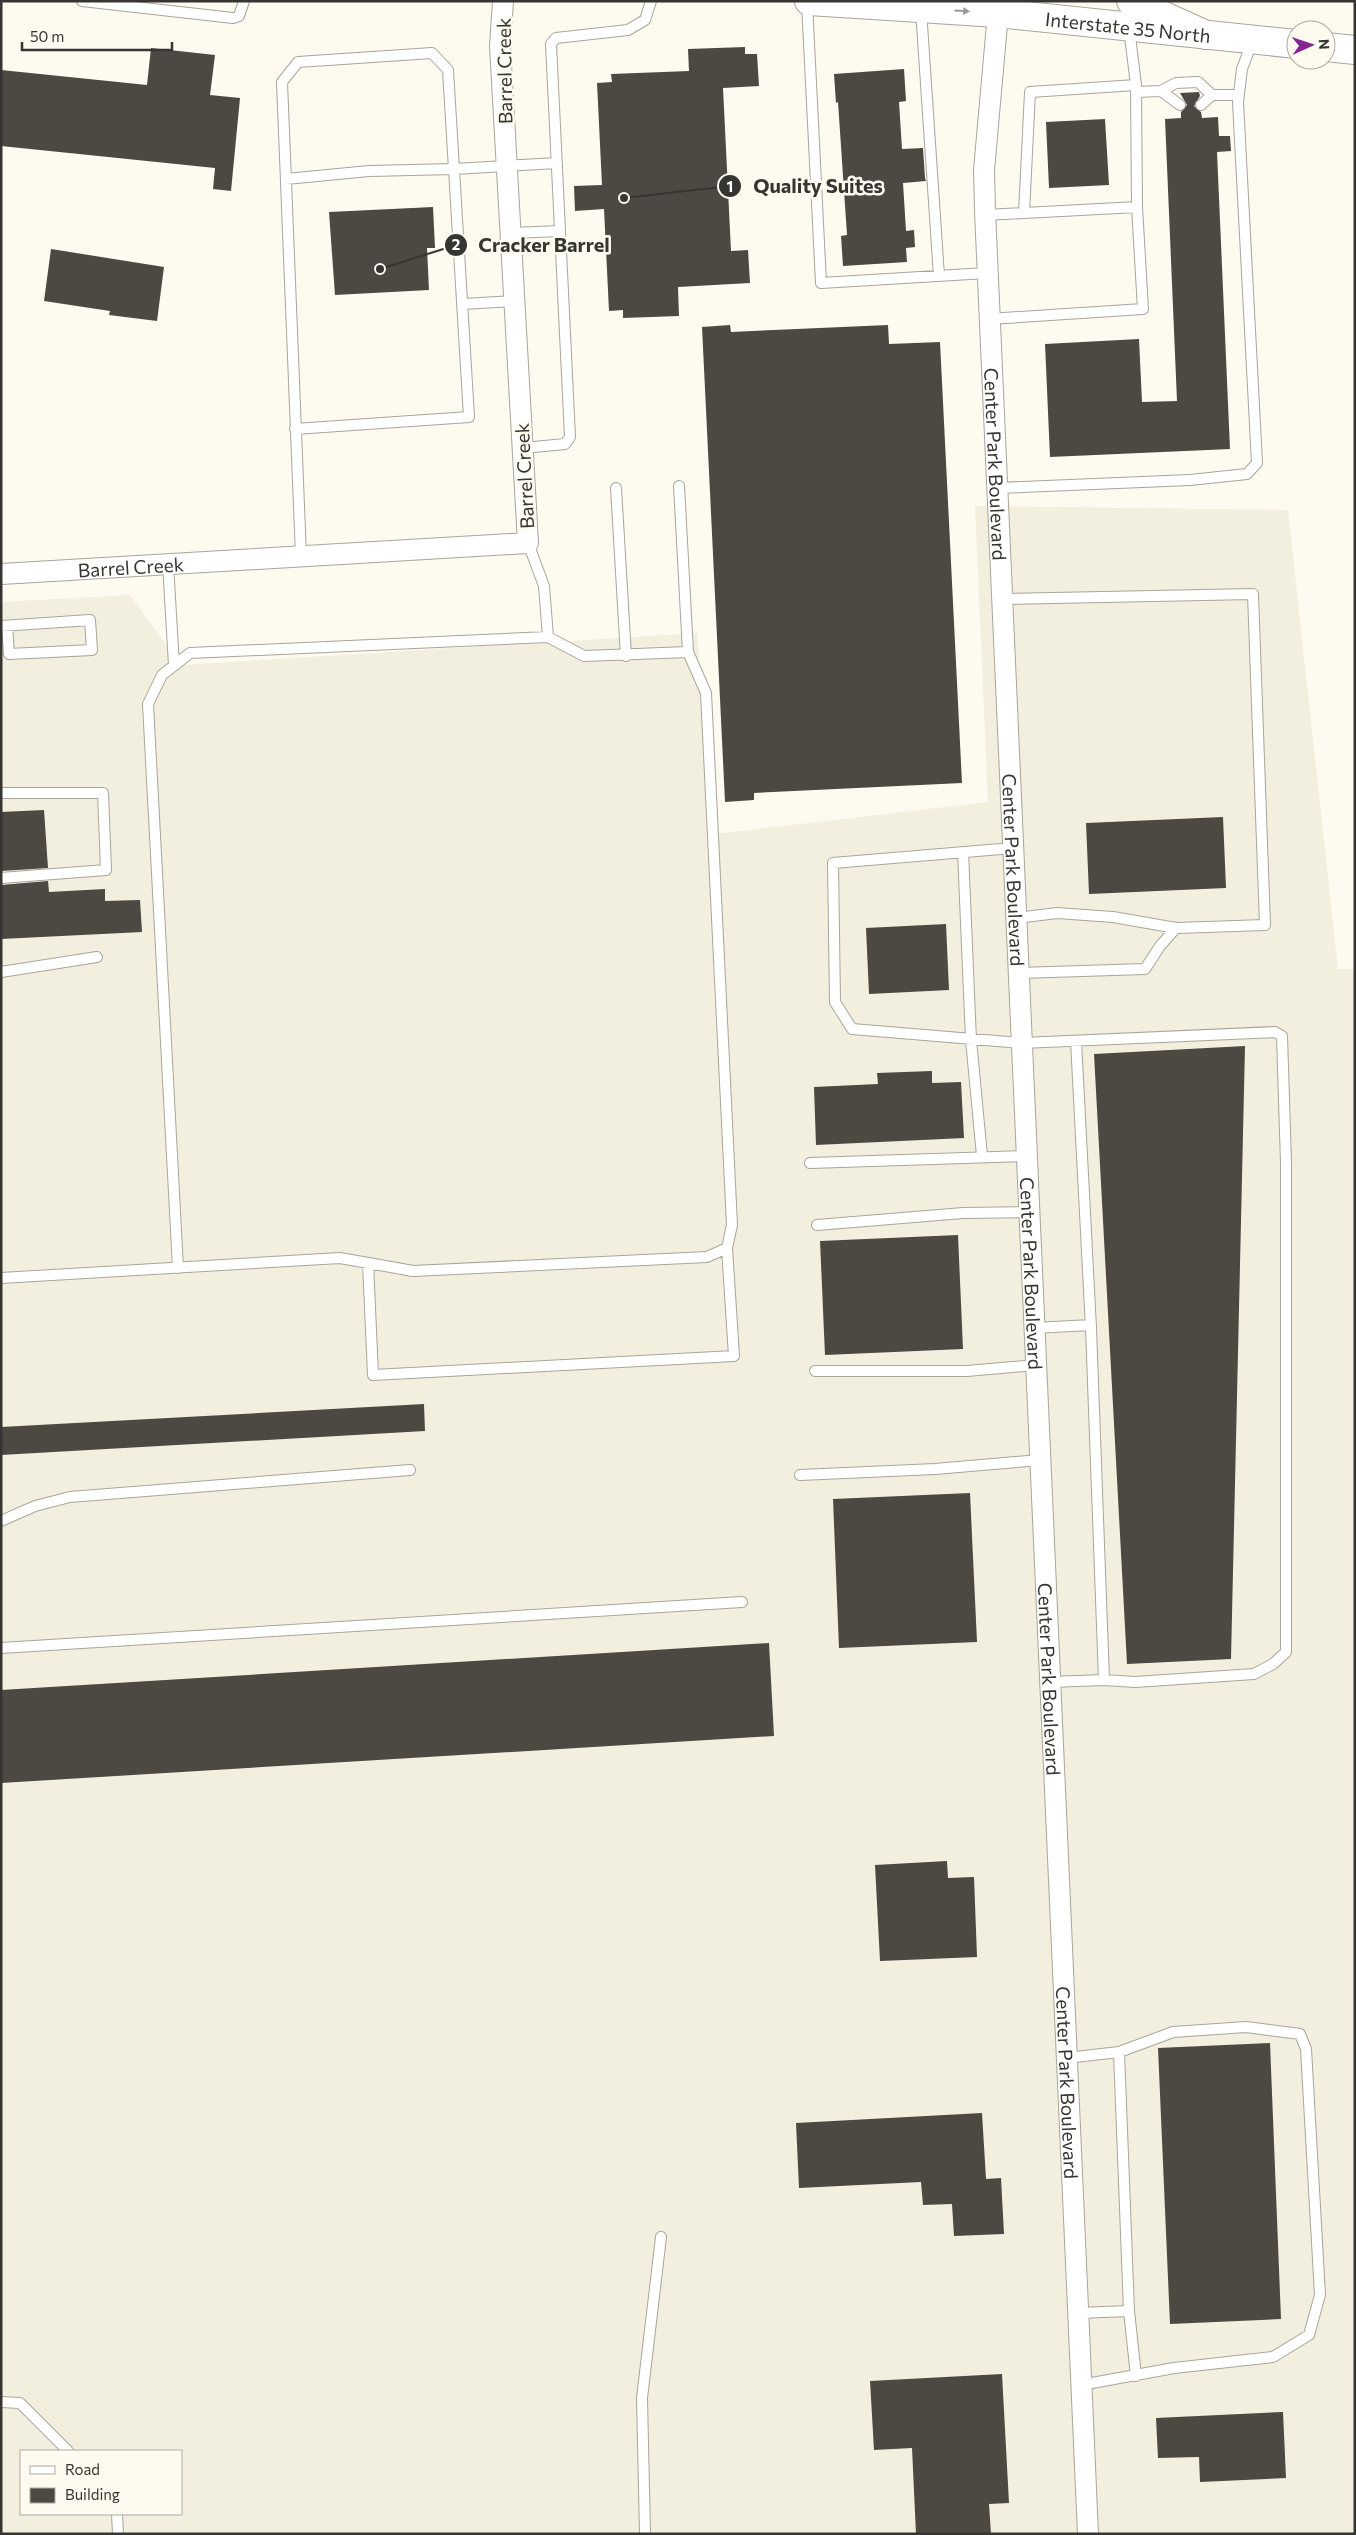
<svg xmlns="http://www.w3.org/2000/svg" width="1356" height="2535" viewBox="0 0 1356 2535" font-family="Commissioner,sans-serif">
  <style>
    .built { fill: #f3efde; fill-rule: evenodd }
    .building { fill: #4b4941 }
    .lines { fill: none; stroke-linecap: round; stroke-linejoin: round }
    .lane-casing { stroke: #a8a59c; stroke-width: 12 }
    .street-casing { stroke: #a8a59c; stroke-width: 22 }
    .secondary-casing { stroke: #a8a59c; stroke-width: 30 }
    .highway-casing { stroke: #a8a59c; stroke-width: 30 }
    .lane { stroke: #fff; stroke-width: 10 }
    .street { stroke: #fff; stroke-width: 20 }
    .secondary { stroke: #fff; stroke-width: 28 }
    .highway { stroke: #fff; stroke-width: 28 }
    .oneway { fill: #9a9a98 }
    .labels { text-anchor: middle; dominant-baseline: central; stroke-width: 5; stroke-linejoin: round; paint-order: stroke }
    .street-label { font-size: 19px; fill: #363531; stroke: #fdfaf0 }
    .leader { fill: none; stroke: #363531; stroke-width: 2 }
    .callout-dot { fill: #363531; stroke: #fdfaf0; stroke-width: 2 }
    .mark-label { font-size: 15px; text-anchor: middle; font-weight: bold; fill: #fff }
    .callout-label { font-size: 20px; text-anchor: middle; font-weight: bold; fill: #363531; stroke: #fdfaf0; stroke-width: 5; stroke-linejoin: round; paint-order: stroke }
  </style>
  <rect width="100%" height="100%" fill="#fdfaf0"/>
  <path class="built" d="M975 506 1288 510 1338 969H1355V2534H1V602L130 595 181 665 697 633 715 834 988 802ZM21 2451H181V2514H21Z"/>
  <path class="building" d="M745 47V54H757L759 86 723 88 731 251 748 250 750 283 678 287 679 316 623 318V310L609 311 604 209 575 211 574 186 602 185 597 83 612 82 611 74 689 71 688 49Z
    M151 48 215 55 210 95 240 98 231 191 213 189 215 168 1 146V70L147 85Z
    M904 69 906 101 899 102 902 149 923 148 925 178 926 181 903 183 906 231 914 230 915 247 906 248 907 262 843 266 841 236 847 235 838 102 836 103 834 74Z
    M1199 92 1200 96 1194 106 1201 112 1202 118 1218 117 1219 136H1230L1231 151 1217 152 1230 449 1050 457 1045 344 1139 339 1142 402 1177 401 1165 119 1181 118V112L1187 105 1180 93Z
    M1105 119 1109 185 1049 188 1046 122Z
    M433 207 435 248H427L429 290 335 295 329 212Z
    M51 249 164 267 157 321 109 315 110 311 44 301Z
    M730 325 731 332 888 325 889 344 940 342 962 783 754 793V800L725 802 702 327Z
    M44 810 48 868 1 871V812Z
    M1223 817 1226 888 1089 894 1086 823Z
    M48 881 49 892 105 889V901L140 900 142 932 1 939V885Z
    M946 924 949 990 869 994 866 928Z
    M1245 1046 1231 1659 1127 1664 1094 1054Z
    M932 1071V1083L961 1082 964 1138 816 1145 814 1087 878 1084 877 1073Z
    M958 1235 963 1349 825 1355 820 1241Z
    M424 1404 425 1431 1 1455V1427Z
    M970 1493 977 1642 839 1648 833 1499Z
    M769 1643 774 1736 1 1783V1690Z
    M947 1861 948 1878 974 1877 977 1957 880 1961 875 1865Z
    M1270 2043 1281 2319 1170 2324 1158 2048Z
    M982 2113 986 2179 1001 2178 1004 2234 954 2236 952 2204 923 2205 921 2182 799 2188 796 2123Z
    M1002 2374 1009 2503 989 2504 991 2534H916L912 2448 874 2450 870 2381Z
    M1283 2412 1286 2478 1200 2482 1199 2457 1158 2458 1156 2418Z"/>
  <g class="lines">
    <g class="lane-casing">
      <path id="lane" d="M82 1 233 18 239 16 244 1
        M807 3 821 283 987 273
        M921 10 939 276
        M1161 91 1180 105
        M1136 92 1161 91 1176 83 1198 82 1212 95H1238
        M1201 105 1212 95
        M286 179 369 171 454 169 557 163
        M1024 213 1137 207 1136 85
        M985 215 1024 213 1030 92 1136 85 1129 28
        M511 233 560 231
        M463 304 514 301
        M989 319 1143 309 1137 207
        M295 429 469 417 448 70 432 53 298 62 282 82 301 556
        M523 448 565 444 570 437 551 44 556 38 628 30 645 20 651 1
        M679 486 688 652
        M616 488 626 656
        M997 488 1190 480 1247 474 1257 463 1238 102 1242 69 1252 42
        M528 543 544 586 548 637
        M168 564 174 665
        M1002 599 1253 594 1265 925 1176 928 1160 946 1145 969 1019 973
        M1 626 90 620 92 650 9 654 7 626
        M1 793H103L106 870 1 878
        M1013 848 833 863 835 1002 852 1029 1022 1043 1275 1032 1282 1036 1286 1163V1652L1273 1664 1254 1674 1135 1682 1104 1680 1050 1682
        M963 852 971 1040 982 1156
        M1016 918 1057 913 1113 917 1176 928
        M1 972 97 957
        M1076 1041 1091 1328 1104 1680
        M810 1163 1027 1156
        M817 1225 963 1213 1029 1212
        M368 1263 373 1375 734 1356 727 1248
        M1 1278 340 1258 413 1271 707 1257 727 1248 732 1225 706 693 688 652 584 656 548 637 190 653 162 675 148 704 178 1268
        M1034 1328 1091 1325
        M815 1371H967L1036 1365
        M800 1475 935 1469 1040 1460
        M1 1521 35 1506 70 1497 410 1470
        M1 1648 742 1602
        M1119 2052 1129 2311
        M1066 2058 1119 2052 1173 2032 1246 2027 1300 2034 1306 2049 1320 2295 1309 2335 1273 2357 1174 2368 1081 2385
        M1078 2313 1129 2311 1136 2376
        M1 2402 20 2403 68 2451
        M117 2514 118 2534
        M645 2534 642 2398 661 2237"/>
    </g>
    <g class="street-casing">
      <g id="street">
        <path id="s1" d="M998 13 984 170 985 211 1088 2534"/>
        <path id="s2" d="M1 574 528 543 500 46 503 1"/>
      </g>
    </g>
    <g class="secondary-casing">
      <g id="secondary">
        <path id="s3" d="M809 1 998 13 1296 44"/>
        <path d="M1326 47 1355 50"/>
      </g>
    </g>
    <g class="highway-casing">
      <path id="highway" d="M1131 1 1206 35"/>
    </g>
    <use href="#lane" class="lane"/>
    <use href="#street" class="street"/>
    <use href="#secondary" class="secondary"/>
    <use href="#highway" class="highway"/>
  </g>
  <defs><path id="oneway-solid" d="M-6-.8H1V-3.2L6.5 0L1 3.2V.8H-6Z" transform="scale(1.25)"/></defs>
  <use class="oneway" href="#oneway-solid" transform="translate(962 11) rotate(4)"/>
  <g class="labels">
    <g class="street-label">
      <text stroke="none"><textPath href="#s3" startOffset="320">Interstate 35 North</textPath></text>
      <text transform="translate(504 71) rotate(-91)">Barrel Creek</text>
      <text stroke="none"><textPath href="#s1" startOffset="452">Center Park Boulevard</textPath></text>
      <text transform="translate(524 476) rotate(-93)">Barrel Creek</text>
      <text stroke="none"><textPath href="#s2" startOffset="130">Barrel Creek</textPath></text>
      <text stroke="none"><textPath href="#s1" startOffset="858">Center Park Boulevard</textPath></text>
      <text stroke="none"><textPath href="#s1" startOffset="1262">Center Park Boulevard</textPath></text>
      <text stroke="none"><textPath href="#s1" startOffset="1668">Center Park Boulevard</textPath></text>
      <text stroke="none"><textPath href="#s1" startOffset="2072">Center Park Boulevard</textPath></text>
    </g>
  </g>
  <path class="leader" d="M624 198L730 186M380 269L456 245"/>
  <g class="callout-dot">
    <circle cx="624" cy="198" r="5"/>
    <circle cx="380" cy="269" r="5"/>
    <circle cx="730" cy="186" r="12"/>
    <circle cx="456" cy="245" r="12"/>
  </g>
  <g class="mark-label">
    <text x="730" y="192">1</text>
    <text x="456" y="250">2</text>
  </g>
  <g class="callout-label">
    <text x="818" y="193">Quality Suites</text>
    <text x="544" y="252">Cracker Barrel</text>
  </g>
  <rect width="1356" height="2535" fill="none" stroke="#363531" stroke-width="5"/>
  <rect x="20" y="2450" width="162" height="65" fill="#fdfaf0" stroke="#adaba4"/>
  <rect x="30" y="2466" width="25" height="8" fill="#ffffff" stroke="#adaba4"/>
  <text x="65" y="2475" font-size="15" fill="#363531">Road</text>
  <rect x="30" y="2488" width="25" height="15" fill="#4b4941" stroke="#adaba4"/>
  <text x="65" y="2500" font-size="15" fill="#363531">Building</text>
  <g transform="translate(1311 45) rotate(87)"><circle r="24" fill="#fdfaf0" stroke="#adaba4"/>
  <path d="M0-4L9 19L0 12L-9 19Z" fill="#852691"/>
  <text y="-8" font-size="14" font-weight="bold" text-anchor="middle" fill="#363531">N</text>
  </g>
  <path d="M22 42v8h150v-8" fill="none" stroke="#363531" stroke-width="2.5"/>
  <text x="30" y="42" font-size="15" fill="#363531" stroke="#fdfaf0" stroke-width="4" paint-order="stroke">50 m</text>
</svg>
